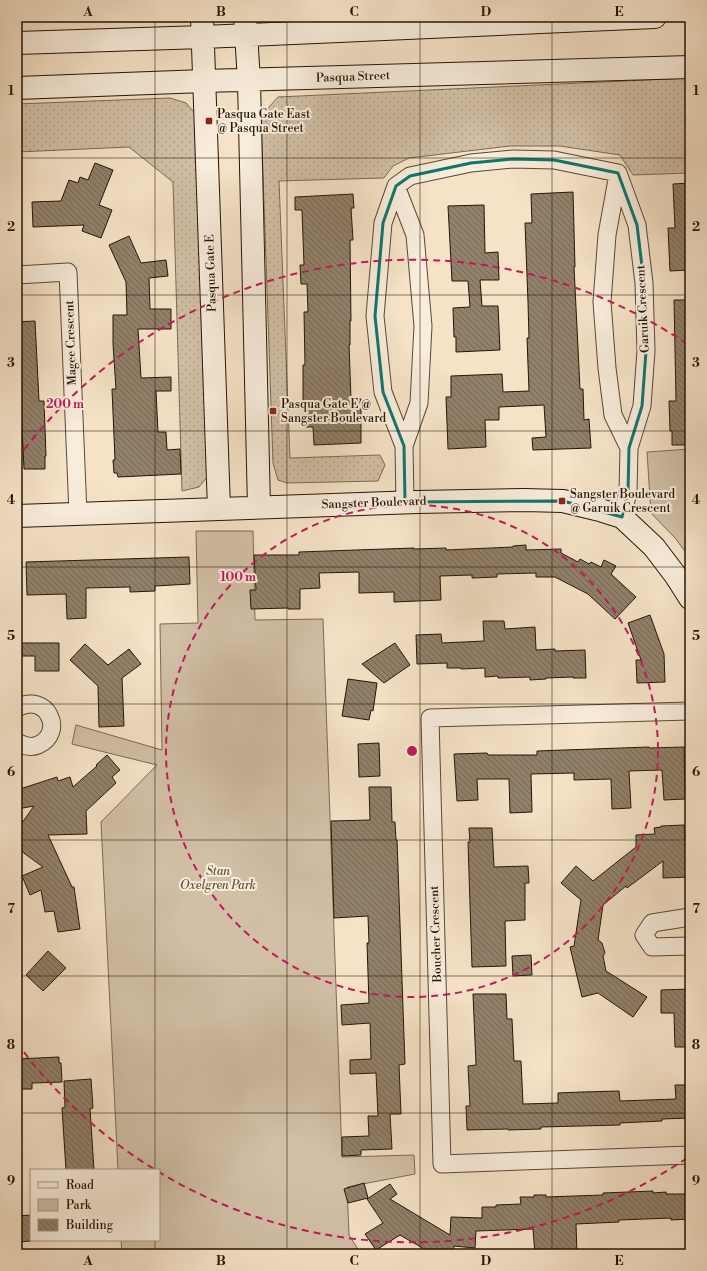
<svg xmlns="http://www.w3.org/2000/svg" width="707" height="1271" viewBox="0 0 707 1271" font-family="'Libre Bodoni',serif">
  <style>
    .grass { fill: url(#grass-dots); stroke: #7a6a56 }
    .park { fill: #d1bfa6; stroke: #7a6a56 }
    .building { fill: url(#building-back-hatch); stroke: #241506 }
    .lines { fill: none; stroke-linecap: round; stroke-linejoin: round }
    .street-casing { stroke: #584836; stroke-width: 19 }
    .secondary-casing { stroke: #241506; stroke-width: 24 }
    .street { stroke: #f8ecdb; stroke-width: 17 }
    .secondary { stroke: #f8ecdb; stroke-width: 22 }
    .marked { fill: none; stroke: #0f766e; stroke-width: 3; stroke-linejoin: round }
    .grid { fill: none; stroke: #241506; stroke-width: 1; stroke-opacity: 0.55 }
    .ring { fill: none; stroke: #c2185b; stroke-width: 2; stroke-dasharray: 7 5 }
    .poi-dot { fill: #8f2418; stroke: #f8ecdb; stroke-width: 1.5 }
    .labels { text-anchor: middle; dominant-baseline: central; stroke-width: 4; stroke-linejoin: round; paint-order: stroke }
    .street-label { font-size: 12px; fill: #241506; stroke: #f8ecdb }
    .poi-label { font-size: 12px; fill: #241506; stroke: #f8ecdb; text-anchor: start }
    .park-label { font-size: 12px; font-style: italic; fill: #61503e; stroke: #f8ecdb }
    .centre { fill: #c2185b; stroke: #f8ecdb; stroke-width: 2 }
    .ring-label { font-size: 12px; text-anchor: middle; font-weight: bold; fill: #c2185b; stroke: #f8ecdb; stroke-width: 4; stroke-linejoin: round; paint-order: stroke }
    .neatline { fill: none; stroke: #241506; stroke-width: 1.5 }
    .grid-label { font-size: 13px; text-anchor: middle; font-weight: bold; fill: #241506 }
  </style>
  <defs>
    <pattern id="grass-dots" width="8" height="8" patternUnits="userSpaceOnUse"><rect width="8" height="8" fill="#d1bfa6"/><path d="M2 2h.1M6 6h.1" fill="none" stroke="#b3a38d" stroke-width="1.8" stroke-linecap="round"/></pattern>
    <pattern id="building-back-hatch" width="6" height="6" patternUnits="userSpaceOnUse"><rect width="6" height="6" fill="#91806a"/><path d="M-1 5l2 2M0 0l6 6M5-1l2 2" fill="none" stroke="#766855"/></pattern>
  </defs>
  <rect width="100%" height="100%" fill="#f5e2c7"/>
  <filter id="stains"><feTurbulence type="fractalNoise" baseFrequency=".005" numOctaves="4"/><feColorMatrix values="0 0 0 0 .2 0 0 0 0 .09 0 0 0 0 .02 0 0 0 .5 -.17"/></filter>
  <radialGradient id="worn" r=".72"><stop offset=".6" stop-color="#630" stop-opacity="0"/><stop offset="1" stop-color="#630" stop-opacity=".3"/></radialGradient>
  <path class="grass" d="M690 78V173L633 175 620 155 560 146H510L409 158 393 166 384 178 279 181 290 458 380 455 385 465 378 481 287 483 278 480 273 463 261 116 278 97Z
    M170 98 186 103 195 113 208 476 199 487 182 491 173 182 129 147 17 152V104Z"/>
  <path class="park" d="M690 449V558L675 538 651 513 647 452Z
    M196 531H253L255 620 323 619 342 1157 414 1155 415 1174 347 1187 349 1235 361 1254H122L121 1240H159V1170H118L101 822 157 765 72 744 76 725 162 750 160 624 198 623Z"/>
  <path class="building" d="M95 163 113 170 99 205 112 210 101 238 82 231 84 225 33 227 32 202 61 201 69 180 78 183 80 177 88 180Z
    M690 183V201H689L690 270 670 271 668 228H675L673 184Z
    M573 192 575 267H574L580 389H583L584 420 589 419 591 448 533 450 532 438 546 437 544 405 499 407V420H485L486 447 448 449 446 397H451V376L502 374 503 392 529 391 527 338H529L528 302 525 223H532L531 194Z
    M353 194 354 208H351L353 240H350L351 321H350V345H349L351 399H361V443L314 445 313 427H303V365H305L304 312H308L307 284H301L300 265H304L302 210H295V197Z
    M484 205 485 253 498 252 499 280H480L482 306H498L500 350 456 352V337H454L453 308 470 307 468 281H452L448 206Z
    M129 236 141 263 166 260 168 276 149 278 150 309H171V329H138L141 378 171 377V391H156L158 432H166L167 450 180 449 181 474 118 477 117 473H114L113 460H115L112 389H116L113 344V315H127L126 282 109 245Z
    M674 300H690V445H672V431H670L669 401H676Z
    M35 321 39 401H44L46 456H45V469H24L20 385 17 386V322Z
    M526 545V550L561 549V553L578 562 580 559 589 564 591 562 601 567 604 560 616 566 611 574 636 597 615 619 588 594 555 577H536V573L497 574V577L472 578V575L440 576 441 600 394 602V592L359 593V572L319 573 320 588 300 589V609H288V608L251 609 250 590H256L254 555H299V552L414 548V549L446 548V550L513 547V546Z
    M189 557 190 584 155 586V591L130 592V587L86 588V618L67 619 66 594 27 595 26 562Z
    M650 615 664 654 665 682 637 683 636 660H641L628 623Z
    M483 621H504L505 629 535 627 536 650 555 649V651L585 650 586 678H573V677L546 678V679L530 680V677L498 678V676L485 677V668L461 669V668H447V663L417 664 416 635 441 634 442 643 484 641Z
    M18 643H59V671H35V656H18Z
    M395 643 410 665 384 683 362 664Z
    M85 644 108 665 129 649 141 664 122 678 124 726 99 727 98 686 70 660Z
    M348 679 377 683 373 711 371 710 369 720 342 716Z
    M379 743 380 776 359 777 358 744Z
    M649 747V748L684 747 685 799 664 800 662 770 629 771 631 808 612 809 611 779 574 780V773L531 774 532 812 510 813 509 779H477L478 800 457 801 454 754 487 753 488 755H537V751Z
    M107 755 120 770 112 777 116 783 86 811 87 834 48 835 72 887H74L80 929 58 932 54 911 45 912 41 890 30 895 22 876 43 867 17 848V830L34 806 17 809V790L57 777 58 781 70 777 73 787 97 766 96 765Z
    M369 787H391L392 822H395L396 840H397L405 1064 399 1065 401 1114H390L392 1149 361 1150V1155L342 1156V1137L369 1136 368 1116H378L376 1073 350 1074V1060L371 1059 370 1023 342 1025 341 1005 369 1003 367 943H369L368 916 334 918 331 821 370 820Z
    M684 825 686 856H689L690 877 663 878V861L627 888 626 886 603 905 598 940 602 943 605 953 603 956 606 971 647 997 633 1017 598 993 582 997 570 947 574 946 581 900 561 883 576 866 593 881 636 847V835L655 834 654 828 661 827V826Z
    M469 828H492L494 867 528 866 529 883H525V920L505 921 506 966 472 967 468 842H470Z
    M48 951 66 968 43 991 26 975Z
    M531 955 532 975 513 976 512 956Z
    M690 989V1047H675L674 1013H661V990Z
    M473 994H506L507 1019H512L514 1061H521L523 1104 558 1103V1093L582 1092 619 1091 620 1101 676 1099 675 1085H690V1118L662 1119V1121L620 1123V1125L541 1127V1129L508 1130V1129L467 1130 466 1106H470L468 1066 476 1065Z
    M59 1057V1063H61L62 1082 32 1083V1089H17V1059Z
    M91 1079 93 1108 90 1109 94 1170H66L62 1108 65 1107 64 1081Z
    M364 1183 368 1198 348 1203 344 1189Z
    M390 1184 397 1194 390 1199 450 1235 451 1217 482 1218V1207H496V1205L521 1204 520 1197H534V1195H546V1197L603 1195V1193L653 1191V1193L666 1192V1194H690V1219L671 1220V1218L619 1220V1222L576 1224 577 1254H535L533 1229 476 1231 475 1248 454 1246 453 1254H433L400 1235 376 1250 365 1234 383 1223 367 1199Z
    M31 1215V1241L17 1242V1216Z"/>
  <g class="lines">
    <g class="street-casing">
      <path id="street" d="M618 173 637 225 644 283 646 351 642 406 629 448 628 492 622 517
        M618 174 607 235 602 302 607 368 613 415 629 448
        M396 186 415 235 423 326 419 403 404 446 405 502
        M17 275 68 272 78 514
        M404 446 383 392 375 316 383 223 396 186 410 176 471 163 513 159 554 160 618 173
        M17 708C47 691 66 733 38 745 31 748 24 746 17 742
        M690 711 430 718 442 1164 690 1155
        M690 917 652 923 644 935 652 947 690 946"/>
    </g>
    <g class="secondary-casing">
      <path id="secondary" d="M202 17 219 509
        M245 17 249 81 259 507
        M17 43 203 37 655 17
        M17 88 204 81 690 67
        M17 516 417 502 524 500 563 501 600 510 622 517 654 547 676 576 690 598"/>
    </g>
    <use href="#street" class="street"/>
    <use href="#secondary" class="secondary"/>
  </g>
  <path class="marked" d="M513 159 554 160 618 173 637 225 644 283 646 351 642 406 629 448 628 492 622 517 563 501 405 502 404 446 383 392 375 316 383 223 396 186 410 176 471 163Z"/>
  <path class="grid" d="M155 17V1170M287 17V1254M420 17V1254M552 17V1254M17 158H690M17 295H690M17 431H690M17 567H690M17 704H690M17 840H690M17 976H690M17 1113H690M155 1240V1254"/>
  <g class="ring">
    <circle cx="412" cy="751" r="246"/>
    <path d="M687 1158A491 491 0 0 1 17 1043M17 459A491 491 0 0 1 687 344"/>
  </g>
  <g class="poi-dot">
    <rect x="205" y="117" width="8" height="8" rx="2"/>
    <rect x="269" y="407" width="8" height="8" rx="2"/>
    <rect x="558" y="497" width="8" height="8" rx="2"/>
  </g>
  <g class="labels">
    <g class="street-label">
      <text transform="translate(353 77) rotate(-2)">Pasqua Street</text>
      <text transform="translate(211 273) rotate(-92)">Pasqua Gate E</text>
      <text transform="translate(643 309) rotate(-93)">Garuik Crescent</text>
      <text transform="translate(71 343) rotate(-92)">Magee Crescent</text>
      <text transform="translate(374 503) rotate(-2)">Sangster Boulevard</text>
      <text transform="translate(436 934) rotate(-92)">Boucher Crescent</text>
    </g>
    <g class="poi-label">
      <text x="217" y="114">Pasqua Gate East<tspan x="217" dy="14">@ Pasqua Street</tspan></text>
      <text x="281" y="404">Pasqua Gate E @<tspan x="281" dy="14">Sangster Boulevard</tspan></text>
      <text x="570" y="494">Sangster Boulevard<tspan x="570" dy="14">@ Garuik Crescent</tspan></text>
    </g>
    <g class="park-label">
      <text x="218" y="871">Stan<tspan x="218" dy="14">Oxelgren Park</tspan></text>
    </g>
  </g>
  <circle cx="412" cy="751" r="6" class="centre"/>
  <g class="ring-label">
    <text x="65" y="408">200 m</text>
    <text x="238" y="581">100 m</text>
  </g>
  <rect width="707" height="1271" fill="none" stroke="#f5e2c7" stroke-width="44"/>
  <rect x="30" y="1169" width="130" height="72" fill="#f8ecdb" stroke="#a39686"/>
  <rect x="38" y="1182" width="20" height="6" fill="#f8ecdb" stroke="#a39686"/>
  <text x="66" y="1189" font-size="12" fill="#241506">Road</text>
  <rect x="38" y="1199" width="20" height="12" fill="#d1bfa6" stroke="#a39686"/>
  <text x="66" y="1209" font-size="12" fill="#241506">Park</text>
  <rect x="38" y="1219" width="20" height="12" fill="url(#building-back-hatch)" stroke="#a39686"/>
  <text x="66" y="1229" font-size="12" fill="#241506">Building</text>
  <rect x="22" y="22" width="663" height="1227" class="neatline"/>
  <g class="grid-label">
    <text x="88" y="16">A</text>
    <text x="221" y="16">B</text>
    <text x="354" y="16">C</text>
    <text x="486" y="16">D</text>
    <text x="619" y="16">E</text>
    <text x="11" y="95">1</text>
    <text x="696" y="95">1</text>
    <text x="11" y="231">2</text>
    <text x="696" y="231">2</text>
    <text x="11" y="367">3</text>
    <text x="696" y="367">3</text>
    <text x="11" y="504">4</text>
    <text x="696" y="504">4</text>
    <text x="11" y="640">5</text>
    <text x="696" y="640">5</text>
    <text x="11" y="776">6</text>
    <text x="696" y="776">6</text>
    <text x="11" y="913">7</text>
    <text x="696" y="913">7</text>
    <text x="11" y="1049">8</text>
    <text x="696" y="1049">8</text>
    <text x="11" y="1185">9</text>
    <text x="696" y="1185">9</text>
    <text x="88" y="1265">A</text>
    <text x="221" y="1265">B</text>
    <text x="354" y="1265">C</text>
    <text x="486" y="1265">D</text>
    <text x="619" y="1265">E</text>
  </g>
  <rect width="100%" height="100%" filter="url(#stains)"/>
  <rect width="100%" height="100%" fill="url(#worn)"/>
</svg>
